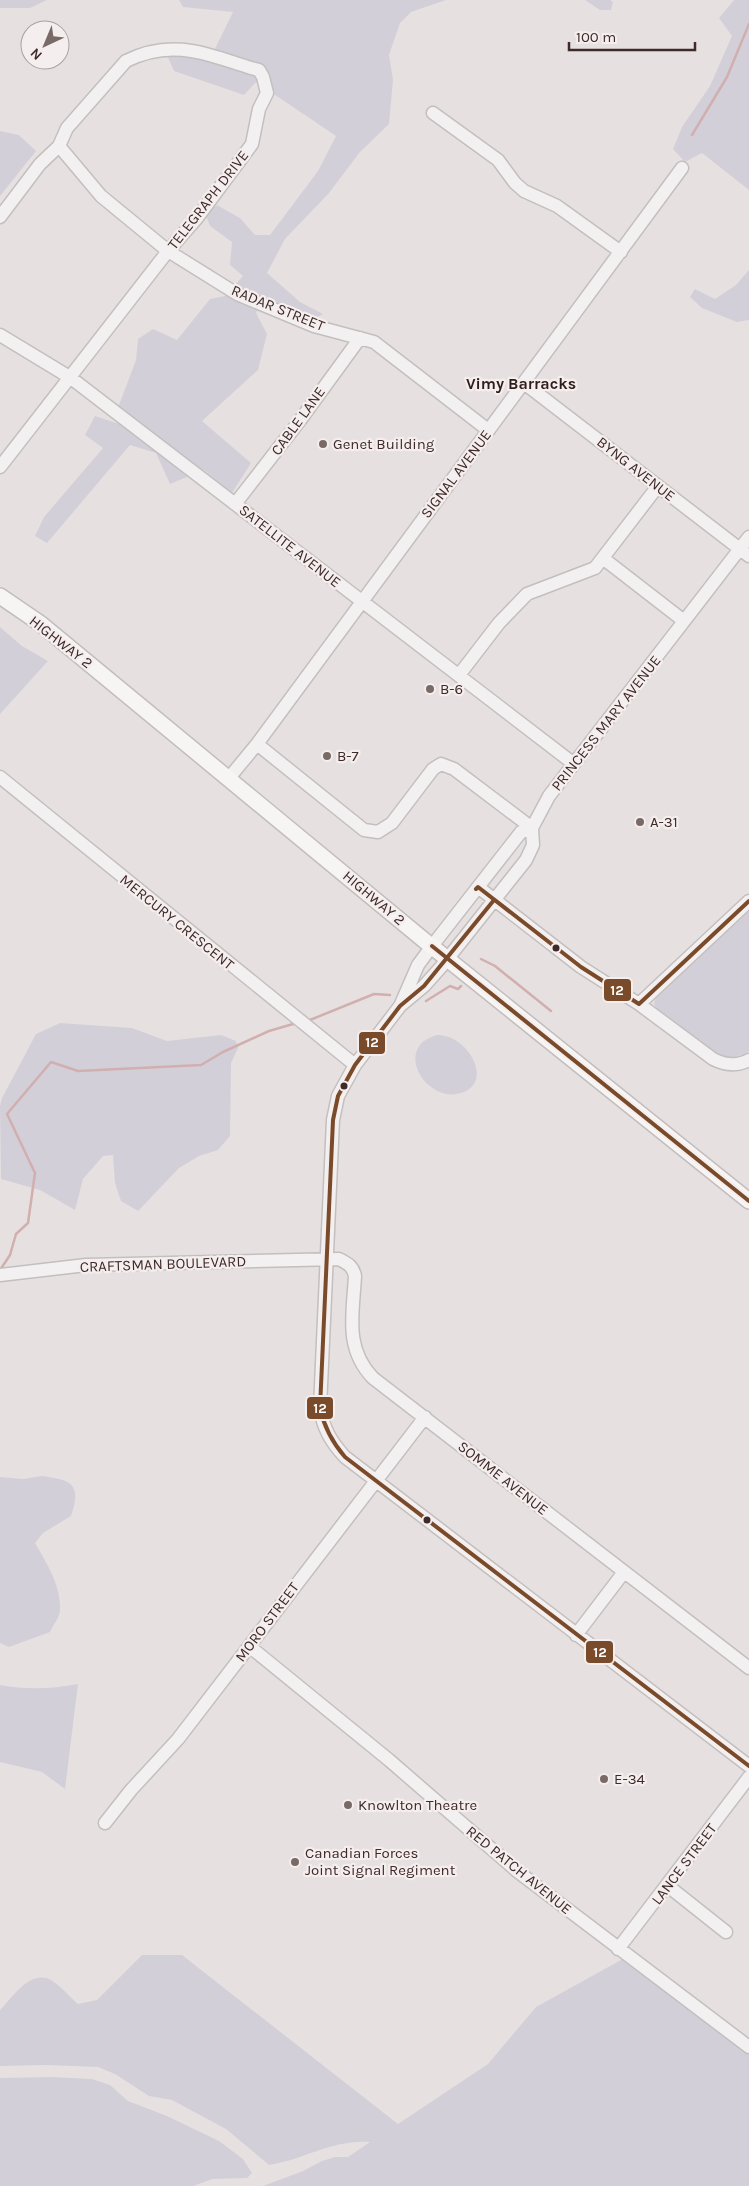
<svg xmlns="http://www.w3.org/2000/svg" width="749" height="2186" viewBox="0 0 749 2186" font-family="Karla,sans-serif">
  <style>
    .green { fill: #d3cfd8 }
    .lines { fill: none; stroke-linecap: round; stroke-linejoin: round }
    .stream { stroke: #d1afaf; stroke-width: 2.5 }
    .minor-casing { stroke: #c4bfbf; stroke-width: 15 }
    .major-casing { stroke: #c3bdbd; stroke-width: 18 }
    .minor { stroke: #f2f0f0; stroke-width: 12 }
    .major { stroke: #f6f5f4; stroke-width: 15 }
    .bus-1-casing { stroke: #f5eeee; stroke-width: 8 }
    .bus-1 { stroke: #7a4b2a; stroke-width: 4 }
    .poi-dot { fill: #796a68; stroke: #f5eeee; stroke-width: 2 }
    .bus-dot { fill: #3e2a28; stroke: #f5eeee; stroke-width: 2 }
    .labels { text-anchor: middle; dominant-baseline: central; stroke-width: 4.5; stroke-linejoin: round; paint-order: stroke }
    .street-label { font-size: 15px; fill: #3e2a28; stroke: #f5eeee }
    .poi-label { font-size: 15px; fill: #3e2a28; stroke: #f5eeee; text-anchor: start }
    .neighbourhood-label { font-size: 16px; font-weight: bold; fill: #2f1d1a; stroke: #f5eeee }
    .line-badge { stroke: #f5eeee; stroke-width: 2 }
    .badge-label { font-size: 14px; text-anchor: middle; font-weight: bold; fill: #fff }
  </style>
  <rect width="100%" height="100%" fill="#e6e1e0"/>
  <path class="green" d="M0 0H47L30 8H0Z
    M179 0H446L411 12 400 23 389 55 393 80 389 124 360 152 329 193 285 239 267 273 300 302 323 314 312 320 263 296 256 313 267 334 258 370 202 421 251 463 232 493 204 470 170 484 156 453 130 445 47 543 35 536 44 517 103 448 85 435 95 416 122 425 119 405 136 360 138 339 153 329 177 340 210 299 225 296 243 276 230 265 232 242 210 226 205 213 217 205 240 218 255 235H270L318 171 336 136 256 82 244 95 174 71 166 53 211 57 233 12 183 7Z
    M585 0H610L613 2 611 10H600Z
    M734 0H749V190L702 153 685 162 673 149 682 127 710 86 732 36 719 18Z
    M0 131 19 135 36 151 0 196Z
    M749 270V320L737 322 702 308 690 297 695 289 715 299 736 285Z
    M0 627 22 646 48 661 0 714Z
    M749 911V1051L745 1054 733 1057 720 1055 659 1012 654 1004 656 996Z
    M60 1023 132 1028 167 1041 221 1035 236 1041 238 1048 231 1063 230 1136 218 1150 199 1156 179 1168 138 1211 121 1201 115 1183 113 1155 103 1156 83 1179 75 1210 40 1190 1 1179 0 1106 2 1098 36 1034Z
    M437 1035C466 1034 494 1079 464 1092 427 1107 391 1047 437 1035Z
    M42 1476C72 1480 82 1484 71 1516L43 1533 35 1543C47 1564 61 1585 60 1610 60 1617 53 1625 50 1632L9 1647 0 1643V1477L23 1479Z
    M78 1684 65 1789 42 1772 0 1762V1685C27 1690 51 1689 78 1684Z
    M142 1955H182L398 2124 488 2064 536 2007 630 1955 749 2049V2186H263L303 2171 322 2161 335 2157H348L370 2142C330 2140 307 2159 269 2165L226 2129 172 2100 149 2096 115 2074 98 2067 46 2065 0 2066V2010C12 1998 30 1969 51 1980 61 1986 70 1997 78 2004L97 2000Z
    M51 2077 92 2079 110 2085 128 2101 167 2116 219 2141 243 2159 252 2173 247 2178 213 2179 193 2186H0V2078Z"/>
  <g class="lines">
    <path class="stream" d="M692 135 727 77 749 24
      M481 959 495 966 551 1011
      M426 1001 450 986 458 989 461 986
      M310 1020 374 994 390 995
      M0 1270 10 1255 16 1234 28 1223 35 1173 7 1114 51 1062 78 1071 201 1065 223 1052 269 1031 293 1024"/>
    <g class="minor-casing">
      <path id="minor" d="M433 113 498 160 515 183 524 191 557 206 621 252
        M59 146 101 196 168 251 237 294 314 326 374 342 488 430
        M0 217 40 164 59 146 67 128 126 61C172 38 206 54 251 68L259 70 263 77 267 93 259 109 252 144 197 218 168 251 0 467
        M0 335 71 378 574 764
        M524 383 749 556
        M235 504 301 419 360 338
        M749 537 549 796 532 828 533 845 526 860 441 967 424 986 400 1006 355 1065 338 1096 333 1120 320 1408C323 1428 331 1442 345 1457L749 1766
        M604 559 684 621
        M459 675 499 623 527 594 595 568 658 486
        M257 744 364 830 378 832 392 823 433 769 441 764 454 769 532 828
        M0 777 355 1065
        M229 778 257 744 682 168
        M478 887 581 967 639 1004 713 1059C725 1065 738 1066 749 1060
        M401 1004 418 965 432 946 521 832 532 828
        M639 1004 749 901
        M0 1275 86 1265 339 1259C348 1264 353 1266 355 1276 353 1314 344 1348 373 1378L749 1668
        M576 1635 624 1572
        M249 1646 389 1760 517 1871 749 2047
        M105 1823 131 1790 178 1739 425 1417
        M668 1886 726 1932
        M618 1949 749 1777"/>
    </g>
    <g class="major-casing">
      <path id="major" d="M0 596 41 624 425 941 749 1201"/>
    </g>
    <use href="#minor" class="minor"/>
    <use href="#major" class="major"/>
    <g class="bus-1-casing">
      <path id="bus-1" d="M476 889 478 887 581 967 639 1004 749 901
        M494 900 424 986 400 1006 355 1065 338 1096 333 1120 320 1408C324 1427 332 1442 345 1457L749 1766
        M432 946 749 1201"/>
    </g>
    <use href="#bus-1" class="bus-1"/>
  </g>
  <g class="poi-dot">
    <circle cx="323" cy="444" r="5"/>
    <circle cx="430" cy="689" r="5"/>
    <circle cx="327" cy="756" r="5"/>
    <circle cx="640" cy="822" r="5"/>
    <circle cx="604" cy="1779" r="5"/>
    <circle cx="348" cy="1805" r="5"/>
    <circle cx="295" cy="1862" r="5"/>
  </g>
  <g class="bus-dot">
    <circle cx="556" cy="948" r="4.5"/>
    <circle cx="344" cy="1086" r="4.5"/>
    <circle cx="427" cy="1520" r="4.5"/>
  </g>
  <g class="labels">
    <g class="street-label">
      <text transform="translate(208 200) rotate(-52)">TELEGRAPH DRIVE</text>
      <text transform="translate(278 308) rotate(22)">RADAR STREET</text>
      <text transform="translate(298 421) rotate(-54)">CABLE LANE</text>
      <text transform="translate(636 469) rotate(38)">BYNG AVENUE</text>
      <text transform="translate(456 474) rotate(-53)">SIGNAL AVENUE</text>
      <text transform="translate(290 546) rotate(38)">SATELLITE AVENUE</text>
      <text transform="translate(61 642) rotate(38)">HIGHWAY 2</text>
      <text transform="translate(606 723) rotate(-52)">PRINCESS MARY AVENUE</text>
      <text transform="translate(374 898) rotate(40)">HIGHWAY 2</text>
      <text transform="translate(177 922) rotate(39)">MERCURY CRESCENT</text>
      <text transform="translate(163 1264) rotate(-2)">CRAFTSMAN BOULEVARD</text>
      <text transform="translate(503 1478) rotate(38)">SOMME AVENUE</text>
      <text transform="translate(267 1622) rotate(-53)">MORO STREET</text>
      <text transform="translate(684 1864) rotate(-53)">LANCE STREET</text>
      <text transform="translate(519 1870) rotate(39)">RED PATCH AVENUE</text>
    </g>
    <g class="poi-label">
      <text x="333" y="444">Genet Building</text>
      <text x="440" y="689">B-6</text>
      <text x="337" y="756">B-7</text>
      <text x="650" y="822">A-31</text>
      <text x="614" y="1779">E-34</text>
      <text x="358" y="1805">Knowlton Theatre</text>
      <text x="305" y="1853">Canadian Forces<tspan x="305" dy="17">Joint Signal Regiment</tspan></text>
    </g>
    <g class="neighbourhood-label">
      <text x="521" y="383">Vimy Barracks</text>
    </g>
  </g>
  <g class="line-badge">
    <rect x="603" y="978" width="29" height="24" rx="5" fill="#7a4b2a"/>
    <rect x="358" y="1031" width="28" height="24" rx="5" fill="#7a4b2a"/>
    <rect x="306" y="1396" width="28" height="24" rx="5" fill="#7a4b2a"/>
    <rect x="585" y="1640" width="29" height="24" rx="5" fill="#7a4b2a"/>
  </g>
  <g class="badge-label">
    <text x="617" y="995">12</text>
    <text x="372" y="1047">12</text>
    <text x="320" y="1413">12</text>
    <text x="600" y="1657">12</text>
  </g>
  <g transform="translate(45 45) rotate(224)"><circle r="24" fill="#f5eeee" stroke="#aca09f"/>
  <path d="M0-4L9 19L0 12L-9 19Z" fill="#796a68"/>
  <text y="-8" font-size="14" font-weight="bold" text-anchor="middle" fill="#3e2a28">N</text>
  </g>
  <path d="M569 42v8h126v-8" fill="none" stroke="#3e2a28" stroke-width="2.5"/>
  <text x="576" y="42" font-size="15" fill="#3e2a28" stroke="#f5eeee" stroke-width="4" paint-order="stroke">100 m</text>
</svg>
